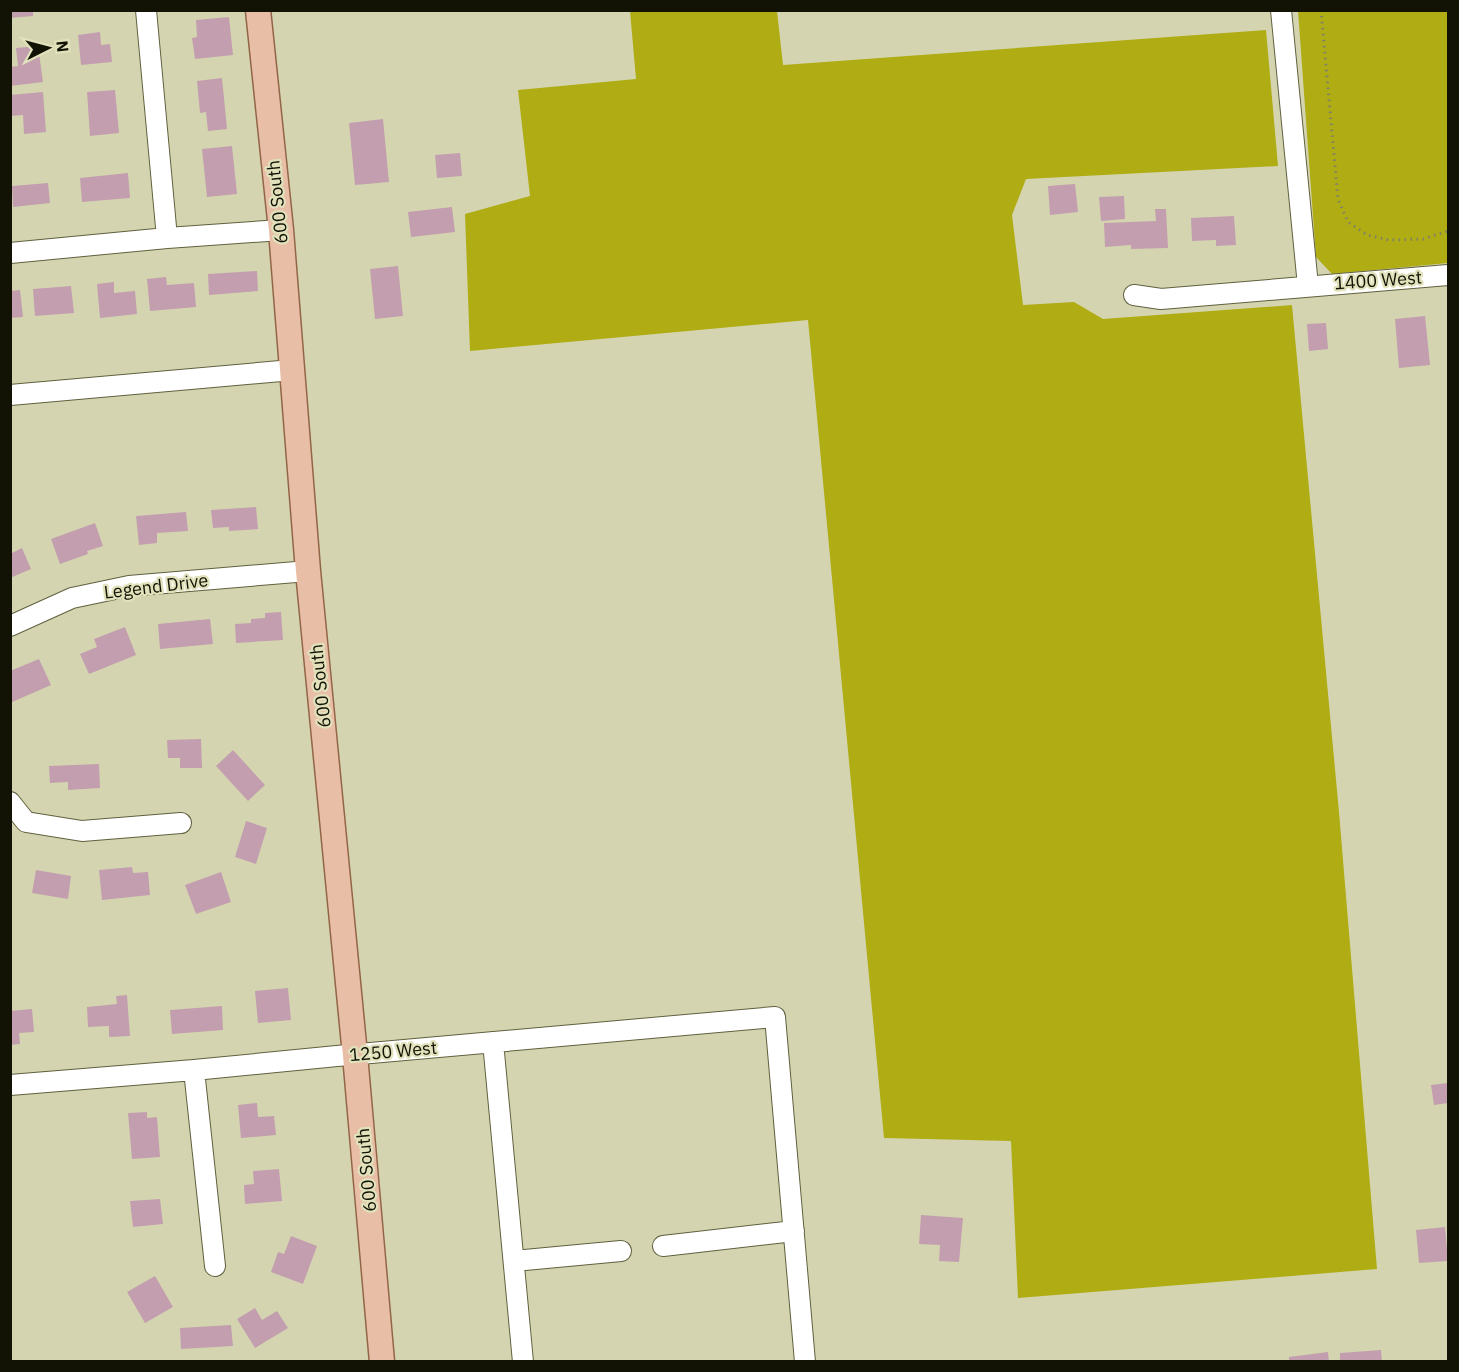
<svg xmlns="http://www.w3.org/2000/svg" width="1459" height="1372" viewBox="0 0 1459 1372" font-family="'IBM Plex Sans',sans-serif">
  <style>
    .green { fill: #afac14 }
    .building { fill: #c39eaf }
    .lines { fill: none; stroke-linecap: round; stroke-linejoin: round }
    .minor-casing { stroke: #60603f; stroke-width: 22 }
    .major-casing { stroke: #936548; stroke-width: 27 }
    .path { stroke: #808166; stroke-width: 3; stroke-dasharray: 1.5 4.5; stroke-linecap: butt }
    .minor { stroke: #fff; stroke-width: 20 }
    .major { stroke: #e8bea7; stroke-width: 24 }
    .labels { text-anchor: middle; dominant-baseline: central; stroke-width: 4.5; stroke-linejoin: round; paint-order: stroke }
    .street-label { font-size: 18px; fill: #121205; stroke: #e1e2bc }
  </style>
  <rect width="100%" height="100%" fill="#d4d5b0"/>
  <path class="green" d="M630 11H777L783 65 1266 30 1278 166 1026 179 1012 215 1023 305 1074 302 1103 319 1292 305 1339 812 1377 1269 1018 1298 1011 1141 884 1138 808 320 470 351 465 214 530 196 518 90 636 79Z
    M1298 11H1448V263L1332 274 1316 257Z"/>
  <path class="building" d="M10 10H33V16L10 18Z
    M229 17 233 55 195 59 192 38 197 37 196 20Z
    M100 32 101 45 110 44 112 62 81 65 78 35Z
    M38 46 43 82 10 86V67L18 66 16 48Z
    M222 78 227 129 208 131 206 112 200 113 197 81Z
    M115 90 119 133 90 136 87 92Z
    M43 92 46 132 24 134 23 115 10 116V95Z
    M383 119 389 182 355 185 349 123Z
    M232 146 237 194 207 197 202 149Z
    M460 153 462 176 437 178 435 155Z
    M128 173 130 198 82 202 80 178Z
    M48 183 50 203 13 207 12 186Z
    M1075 184 1078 212 1050 215 1048 186Z
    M1124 196 1125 219 1101 221 1099 197Z
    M452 207 455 232 411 237 408 212Z
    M1155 209H1166L1168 248 1131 249V245L1105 247 1104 223 1156 221Z
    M1234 216 1236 245 1216 246V240L1192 241 1191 218Z
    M398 266 403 316 375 319 370 269Z
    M257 271 258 291 209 295 208 274Z
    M166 277 167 285 194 283 196 307 150 311 147 279Z
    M114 282V293L135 291 137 314 100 318 97 284Z
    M71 286 74 313 35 316 33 289Z
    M20 290 23 317 10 318V291Z
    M1425 316 1430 365 1399 368 1395 319Z
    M1326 323 1328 349 1309 351 1307 324Z
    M256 507 258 529 229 531V527L213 528 211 510Z
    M186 512 188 531 157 533V543L139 545 136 516Z
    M95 523 103 546 87 551 88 554 60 564 51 539Z
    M22 548 31 569 10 578V554Z
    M281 612 283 640 236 643 235 624 251 623V619L265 618V613Z
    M210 619 213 644 160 649 158 624Z
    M125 627 136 655 89 674 80 654 97 647 94 639Z
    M39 659 51 685 10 703V671Z
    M201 739 202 768H180V758H168L167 740Z
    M233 750 265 785 248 801 216 766Z
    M99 764 100 788 68 790V782L50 783 49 766Z
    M246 821 267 828 256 864 235 857Z
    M132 867 133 873 148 872 150 895 102 900 99 870Z
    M36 870 71 876 68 899 32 893Z
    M221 872 231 902 196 914 185 885Z
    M288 988 291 1020 258 1023 255 991Z
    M127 995 130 1036 109 1037V1026L88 1027 87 1007 117 1004 116 996Z
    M222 1006 223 1030 172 1034 170 1010Z
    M32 1009 34 1032 19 1033 20 1044 10 1045V1011Z
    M1448 1083V1103L1434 1105 1431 1085Z
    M257 1103 258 1117 274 1116 276 1135 241 1138 238 1105Z
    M147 1112V1118L157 1117 160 1157 132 1159 128 1113Z
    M279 1169 282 1201 245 1204 244 1185 254 1184 253 1171Z
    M160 1199 163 1224 133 1227 130 1201Z
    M921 1215 963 1218 959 1262 939 1261 940 1245 919 1244Z
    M1445 1227 1448 1261 1419 1263 1416 1230Z
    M291 1236 317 1246 303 1284 271 1272 278 1252 284 1254Z
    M155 1276 173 1307 145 1323 127 1292Z
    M255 1308 262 1320 277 1311 288 1328 255 1348 237 1319Z
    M231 1325 233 1346 181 1349 180 1328Z
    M1381 1350 1382 1362H1340V1353Z
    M1328 1352 1329 1362H1289V1357Z"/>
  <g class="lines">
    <g class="minor-casing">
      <path id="minor" d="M146 10 167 238
        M1281 10 1308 286
        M10 253 167 238 281 230
        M1134 295 1161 299 1448 275
        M10 395 292 370
        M10 626 72 598 129 586 308 571
        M10 802 26 822 82 831 181 823
        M493 1042 523 1362
        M194 1070 215 1266
        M10 1085 194 1070 337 1056 775 1017 805 1362
        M663 1246 794 1231
        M514 1261 621 1251"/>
    </g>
    <g class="major-casing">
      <path id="major" d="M258 10 281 230 308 571 355 1055 382 1362"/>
    </g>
    <path class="path" d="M1321 10 1338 199 1348 222 1367 235 1389 240 1423 239 1448 231"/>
    <use href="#minor" class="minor"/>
    <use href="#major" class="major"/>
  </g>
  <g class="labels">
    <g class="street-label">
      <text transform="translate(277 202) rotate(-96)">600 South</text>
      <text transform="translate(1378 280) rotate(-4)">1400 West</text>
      <text transform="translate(156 586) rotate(-7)">Legend Drive</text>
      <text transform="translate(320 686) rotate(-96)">600 South</text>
      <text transform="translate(393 1051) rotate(-5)">1250 West</text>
      <text transform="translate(366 1170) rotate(-95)">600 South</text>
    </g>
  </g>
  <rect width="1459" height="1372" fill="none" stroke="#121205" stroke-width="24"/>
  <g transform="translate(48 48) rotate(84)" stroke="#e1e2bc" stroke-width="4.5" paint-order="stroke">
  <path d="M0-4.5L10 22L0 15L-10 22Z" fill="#121205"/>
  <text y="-9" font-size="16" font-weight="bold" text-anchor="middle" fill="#121205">N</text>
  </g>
</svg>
